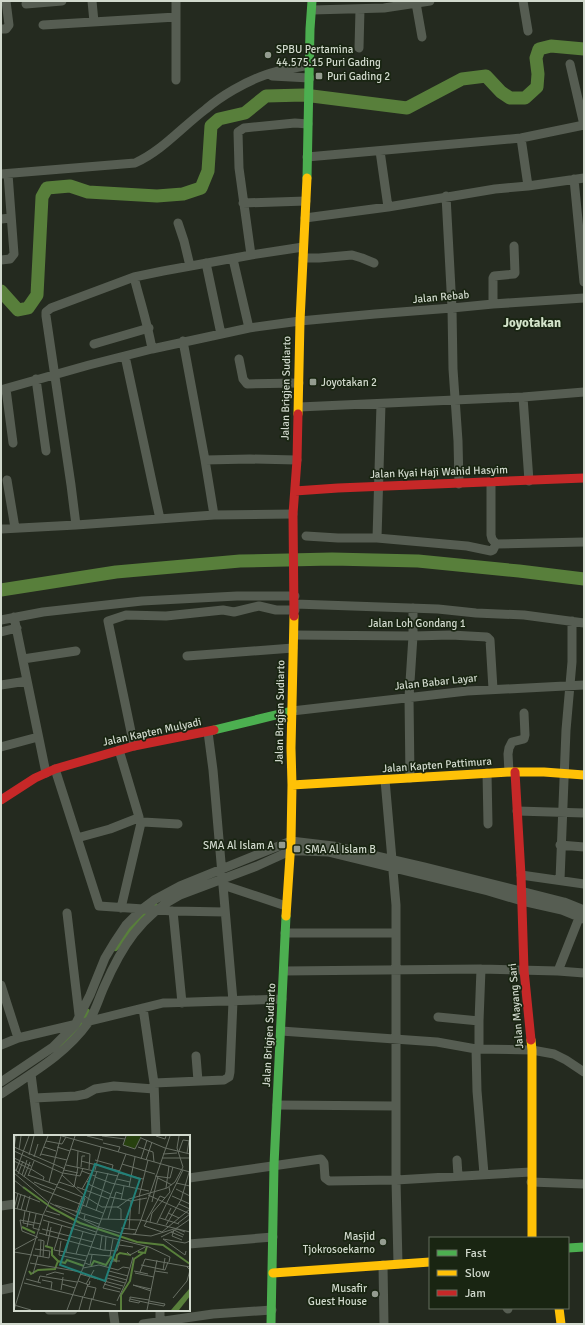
<svg xmlns="http://www.w3.org/2000/svg" width="585" height="1325" viewBox="0 0 585 1325" font-family="Signika,sans-serif">
  <style>
    .lines { fill: none; stroke-linecap: round; stroke-linejoin: round }
    .canal { stroke: #587f3b; stroke-width: 8 }
    .river { stroke: #587f3b; stroke-width: 13 }
    .street { stroke: #565d52; stroke-width: 9 }
    .fast { stroke: #4caf50; stroke-width: 9 }
    .slow { stroke: #ffc107; stroke-width: 9 }
    .jam { stroke: #c62828; stroke-width: 9 }
    .poi-dot { fill: #949c90; stroke: #192512; stroke-width: 1.5 }
    .labels { text-anchor: middle; dominant-baseline: central; stroke-width: 3.5; stroke-linejoin: round; paint-order: stroke }
    .poi-label { font-size: 11px; fill: #d1d9cd; stroke: #192512; text-anchor: start }
    .street-label { font-size: 11px; fill: #d1d9cd; stroke: #192512 }
    .quarter-label { font-size: 13px; font-weight: bold; fill: #d3e3ca; stroke: #192512 }
    .inset-river { fill: none; stroke: #587f3b; stroke-width: 2 }
    .inset-road { fill: none; stroke: #697065; stroke-width: 1 }
    .view { fill: #228078; fill-opacity: 0.15; stroke: #228078; stroke-width: 2 }
    .inset-edge { fill: none; stroke: #d1d9cd; stroke-width: 2 }
  </style>
  <rect width="100%" height="100%" fill="#242a1f"/>
  <g class="lines">
    <path class="canal" d="M115 947 148 911 155 907
      M62 1047 81 1024 86 1012"/>
    <path class="river" d="M1 291 18 310 28 308 37 295 42 197 47 188 70 186 88 192 157 196 183 194 201 188 208 171 211 126 219 119 245 113 266 96 304 95 407 108 462 79 486 76 501 92 510 98H525L537 87 538 74 536 58 539 49 551 46 584 49
      M1 590 116 572 240 561 332 559 418 561 519 571 584 579"/>
    <path class="street" d="M92 1 94 22
      M176 1V80
      M523 1 528 31
      M416 3 422 37
      M26 4 62 1
      M312 10 384 8 430 1
      M43 25 176 17
      M1 29H6L9 25 6 1
      M359 48 360 9
      M570 64 584 125
      M272 76 310 78
      M521 138 528 186
      M380 151 388 207
      M307 157 521 138 584 125
      M1 174 135 163C162 151 182 127 206 109 221 96 245 82 265 75 279 70 294 68 310 65
      M574 179 584 282
      M446 196 452 308 453 369 458 441 459 484
      M243 203 306 201
      M305 218 388 207 495 189 528 186 584 178
      M1 219 11 218
      M178 223 184 241 190 266
      M251 255 239 168 238 132 244 128 295 123 308 124
      M303 258H319L352 255 362 258 374 263
      M233 259 249 328
      M1 260 10 259 14 254 8 174
      M206 263 221 334
      M134 277C140 301 148 325 152 349
      M493 304V278L494 276 514 274 515 273 514 246
      M183 341 205 460 214 515
      M94 344 149 328
      M125 356 160 519
      M239 359 243 379 247 384 299 383
      M36 379 46 451
      M6 389 13 443
      M1 390 89 365 152 349 249 328 300 321 375 314 452 308 493 304 584 298
      M523 397 529 481
      M299 407 523 397 584 392
      M205 460 250 459 297 460
      M7 480 15 528
      M491 482V535L492 539 496 544 584 542
      M76 525 71 485 46 316V312L51 308 134 277 163 271 251 255 303 247
      M1 529 76 525 214 515 293 514
      M306 536 338 538H377L467 546 491 551 493 550 496 544
      M377 538 381 404
      M295 604 438 609 476 613 524 615 584 623
      M14 617 46 773
      M1 620 43 612 142 601 237 596H295
      M1 632 17 628
      M294 635 413 636 451 635 487 637 490 640 493 689
      M187 656 293 648
      M23 659 76 651
      M1 685 27 681
      M292 711 467 691 584 685
      M134 746 108 621 126 615 166 616 223 610 234 612 259 606 276 610H295
      M1 747 38 737
      M55 769 99 906 173 911 225 912
      M509 772 508 754 509 748 512 742 524 739 525 735 524 713
      M487 773 488 824
      M410 778 409 697 413 636V608
      M385 780 396 905V1180L398 1264
      M517 811 584 813
      M77 838 110 829 138 818 139 817 119 750
      M560 845 584 847
      M521 875 584 884
      M560 880 566 730 572 662V621
      M223 885 286 906
      M121 908 141 823 143 822 178 824
      M173 911 182 1003
      M67 913 79 1015
      M285 933H396
      M284 971 481 969 558 971 584 973
      M558 971 581 913
      M1 985 18 1038
      M143 1008 154 1083 156 1136
      M438 1017 479 1021
      M86 1022 163 1003 282 999
      M281 1031 437 1042 476 1049 532 1050 554 1054 566 1060 584 1072
      M1 1045 18 1038 73 1025
      M476 1049 477 1091 484 1174
      M479 1049V1021L481 969
      M196 1056 198 1081
      M31 1074 39 1136
      M1 1082 53 1047 75 1025 90 995 105 958 114 943 126 925 142 909 154 900 180 886 291 841 333 846 424 867 564 902 584 910
      M154 1083 224 1080 229 1077 230 1072 233 1001 213 770 208 732
      M1 1094C32 1073 66 1054 88 1023 95 1012 99 998 104 987 121 948 141 915 180 895L257 866 290 851H303L328 852 488 891 522 901 562 910 584 919
      M34 1098 76 1096 86 1094 95 1089 114 1086 154 1089
      M277 1105 396 1106
      M457 1160 458 1176
      M189 1178 321 1159 324 1163 325 1178 329 1181 396 1180 531 1172
      M531 1182 584 1184
      M1 1206 15 1204
      M189 1244 273 1237
      M383 1265 384 1324
      M1 1290 15 1287
      M507 1308 508 1309
      M49 1310H73
      M113 1310 115 1324
      M160 1310V1322
      M143 1324 213 1314 272 1310"/>
    <path class="fast" d="M307 178 310 29 312 1
      M214 730 292 711
      M568 1248 584 1247
      M271 1324 274 1165 286 916"/>
    <path class="slow" d="M298 414 300 321 307 178
      M292 785 509 772H544L584 775
      M286 916 291 841 292 785 291 748 294 616
      M531 1040 532 1050V1238
      M273 1273 430 1262
      M559 1308 561 1324"/>
    <path class="jam" d="M295 491 338 488 584 478
      M294 616 293 514 297 460 298 414
      M515 772 521 875 524 970 531 1040
      M1 800 35 778 55 769 134 746 214 730"/>
  </g>
  <g class="poi-dot">
    <circle cx="268" cy="55" r="4"/>
    <rect x="315" y="72" width="8" height="8" rx="2"/>
    <rect x="309" y="378" width="8" height="8" rx="2"/>
    <rect x="278" y="841" width="8" height="8" rx="2"/>
    <rect x="293" y="845" width="8" height="8" rx="2"/>
    <circle cx="383" cy="1242" r="4"/>
    <circle cx="375" cy="1294" r="4"/>
  </g>
  <g class="labels">
    <g class="poi-label">
      <text x="276" y="49">SPBU Pertamina<tspan x="276" dy="13">44.575.15 Puri Gading</tspan></text>
      <text x="327" y="76">Puri Gading 2</text>
      <text x="321" y="382">Joyotakan 2</text>
      <text x="274" y="845" text-anchor="end">SMA Al Islam A</text>
      <text x="305" y="849">SMA Al Islam B</text>
      <text x="375" y="1236" text-anchor="end">Masjid<tspan x="375" dy="13">Tjokrosoekarno</tspan></text>
      <text x="367" y="1288" text-anchor="end">Musafir<tspan x="367" dy="13">Guest House</tspan></text>
    </g>
    <g class="street-label">
      <text transform="translate(441 297) rotate(-5)">Jalan Rebab</text>
      <text transform="translate(286 388) rotate(-89)">Jalan Brigjen Sudiarto</text>
      <text transform="translate(439 472) rotate(-2)">Jalan Kyai Haji Wahid Hasyim</text>
      <text x="417" y="623">Jalan Loh Gondang 1</text>
      <text transform="translate(436 682) rotate(-6)">Jalan Babar Layar</text>
      <text transform="translate(280 712) rotate(-89)">Jalan Brigjen Sudiarto</text>
      <text transform="translate(152 732) rotate(-12)">Jalan Kapten Mulyadi</text>
      <text transform="translate(437 765) rotate(-4)">Jalan Kapten Pattimura</text>
      <text transform="translate(516 1006) rotate(-95)">Jalan Mayang Sari</text>
      <text transform="translate(269 1035) rotate(-87)">Jalan Brigjen Sudiarto</text>
    </g>
    <g class="quarter-label">
      <text x="532" y="323">Joyotakan</text>
    </g>
  </g>
  <g transform="translate(14 1135)">
    <rect width="176" height="176" fill="#242a1f"/>
    <path d="M113 1H127L121 14 109 10Z" fill="#27410f"/>
    <path d="M176 153V161L165 175H157Z" fill="#587f3b"/>
    <path class="inset-river" d="M9 52 38 73 66 88 123 107 149 110 176 129M8 92 21 98M31 111 38 113V120L44 126 51 128 53 125 70 131M124 117 131 118 133 111M77 131 80 126 92 130 97 122 102 126 103 120 106 118 117 120M15 136 17 139 24 135 41 134 44 126M107 175V160L116 146 120 124 129 118"/>
    <path class="inset-road" d="M48 1 176 37M73 1 89 5M88 1 111 4M112 1 109 10 121 14 127 2M142 1 151 4 152 1M127 3 151 13 176 19M32 6 48 9 52 2M89 8 106 12 104 17M0 12 51 34M30 12 42 16M43 12 56 16M124 12 139 17 140 27M0 13 2 1M57 14 76 19 75 34M5 15 7 1M0 16 48 38M165 16 169 5 176 6M173 18 175 6M27 19 53 25M149 19 163 18M15 20 20 1M26 21 34 1M20 22 24 9M0 23 17 31M148 23H176M127 24 133 5M81 25 99 30 98 34M132 25 138 7M0 26 16 34M67 26 106 36M108 29 141 39M52 30 104 41M63 32 64 16M67 32 68 21H71M0 34 27 54 89 78M17 34 30 42 29 45M50 35 64 38M81 35 87 12M2 36 15 1M68 36 81 41M0 38 35 68M49 38 66 41 69 33M105 38 129 44M4 39 9 26M8 40 13 25M14 40 43 50M48 40 72 62 88 72H104L115 64 153 53 161 47 169 32 163 13 165 1M14 41 20 26M141 41 156 43 159 32M10 42 16 27M81 42 97 48 135 56M144 43 158 50M103 44 116 47M0 45 10 53M73 46 76 50 97 59M20 47 41 55M35 47 47 1M45 47 60 52 64 32M162 48 176 51M43 52 71 63M63 52 95 64M115 52 121 22M152 53 155 31M68 54 79 35M162 54 176 61M0 57 26 67M134 60 176 79M158 61 176 69M96 62 117 66 133 63M125 62 134 25M107 65 110 51M138 67 144 41M36 68 84 92M165 69 176 74M41 70 87 84M72 72 83 36M103 72 107 74V85M0 73 29 80M0 74 4 58M3 74 7 59M7 75 11 60M11 76 9 88 19 90M12 76 16 61M32 76 46 80M82 76 94 38M62 78 68 62M154 78 165 83M22 79 19 93 26 95M125 79 126 63M30 80 82 97M65 80 71 63M71 80 70 84 85 89M146 83 165 89M87 84 127 85 156 1M94 84 102 57 108 59M29 85 81 100M151 85 157 73M132 86 146 61 151 63M133 86 130 91 148 97 176 74M136 87 138 78 156 57 155 52M143 88 169 35M164 88 176 79M48 90 40 115 73 121M152 90 167 65 176 34M13 92 16 77M84 92 106 98 137 101 163 93 176 84M107 93 123 95M28 94 79 107M115 94 117 66M157 97 169 102M25 98 89 115 103 116 106 106M82 99 135 112 156 122 155 127M119 99H121L127 85 176 97M32 101 35 87M23 102 8 96 6 85 27 89M147 102 163 94 171 97M149 104 171 120 172 116M149 104 171 108 176 106M24 105H27L26 122M27 105 30 106 29 122M168 105 158 101 160 95 170 100M47 106 45 120 72 126M105 110 119 112M33 111 37 92M0 115 24 102M86 115 88 101M91 115 92 102M0 117 18 120M52 117 58 92M113 117 116 120 131 112M62 119 69 97M74 119 96 121 99 104M19 120 35 123 36 116 21 114M16 128 67 137M71 128 76 130 78 120M127 130 151 135 154 127M95 132 97 126H106M69 133 85 130 104 135 109 132 115 133M149 135 151 123M95 136 114 141M120 136 134 139M141 136 154 138M126 137 131 124 176 132M121 138 140 142M19 139 24 121M66 139 84 144M32 140 41 137 50 139M94 140 113 145M93 143 111 148M12 144 27 148M93 144 89 153 106 157M28 145 38 147 37 154M64 146 75 150 76 146M90 146 109 151M24 147 26 141 63 147M10 148 102 170M48 149 61 153M72 149 80 135M90 149 107 154M73 151 82 153 79 164M47 155 49 142M137 156 119 150 137 154M70 161 74 149M159 163 173 146 176 135 173 132M116 164 115 166 125 168 126 166M103 166 112 147 119 122M134 168 116 164V162L135 165M134 168 150 171 151 169 135 166M0 170 17 175M0 175 29 80 48 40 61 1M53 175 112 19M65 175 69 161M75 175 78 163M133 175 143 125"/>
    <path class="view" d="M81 29 126 44 91 146 46 130Z"/>
    <rect width="176" height="176" class="inset-edge"/>
  </g>
  <rect width="585" height="1325" fill="none" stroke="#d1d9cd" stroke-width="4"/>
  <rect x="429" y="1237" width="140" height="72" fill="#192512" stroke="#636d5d"/>
  <rect x="437" y="1250" width="20" height="6" fill="#4caf50" stroke="#636d5d"/>
  <text x="465" y="1257" font-size="12" fill="#d1d9cd">Fast</text>
  <rect x="437" y="1270" width="20" height="6" fill="#ffc107" stroke="#636d5d"/>
  <text x="465" y="1277" font-size="12" fill="#d1d9cd">Slow</text>
  <rect x="437" y="1290" width="20" height="6" fill="#c62828" stroke="#636d5d"/>
  <text x="465" y="1297" font-size="12" fill="#d1d9cd">Jam</text>
</svg>
